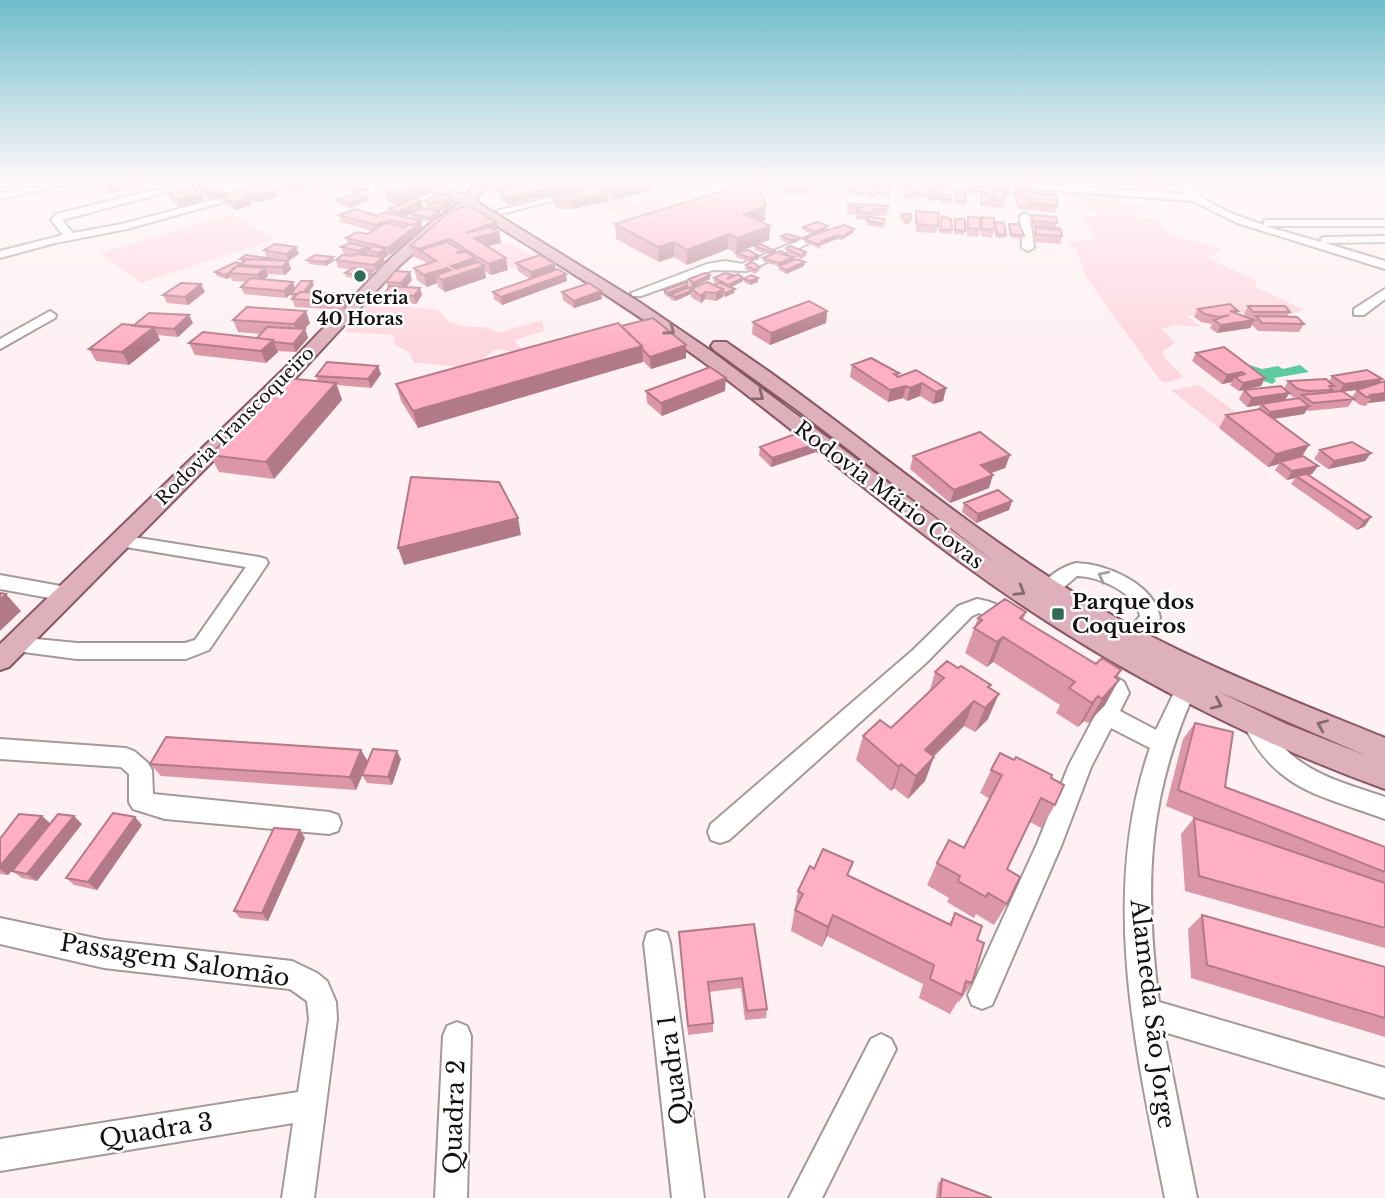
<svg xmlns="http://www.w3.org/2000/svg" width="1385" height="1198" viewBox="0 0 1385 1198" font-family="'Libre Baskerville',serif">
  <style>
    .green { fill: #fed6df }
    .water { fill: #5ccba1 }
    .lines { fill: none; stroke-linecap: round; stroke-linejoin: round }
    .minor-casing { stroke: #a4989a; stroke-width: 4 }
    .major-casing { stroke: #895664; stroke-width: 4 }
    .minor { fill: #fff; fill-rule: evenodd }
    .major { fill: #deb0bc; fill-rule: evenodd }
    .wall { fill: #db96a8; fill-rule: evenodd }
    .shaded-wall { fill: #b27a88 }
    .building { fill: #ffafc3; stroke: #b27a88; stroke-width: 2 }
    .oneway { stroke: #84686f }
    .oneway2 { stroke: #a19fa0 }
    .poi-dot { fill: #316b55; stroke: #fff; stroke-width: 2.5 }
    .labels { text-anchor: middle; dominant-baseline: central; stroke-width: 5; stroke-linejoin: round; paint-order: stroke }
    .far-poi-label { font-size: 18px; font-weight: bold; fill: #151011; stroke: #fff }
    .far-street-label { font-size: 18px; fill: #151011; stroke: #fff }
    .street-label { font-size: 21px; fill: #151011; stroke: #fff }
    .poi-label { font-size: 21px; font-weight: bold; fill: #151011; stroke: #fff; text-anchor: start }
    .near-street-label { font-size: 24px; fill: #151011; stroke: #fff }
  </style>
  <rect width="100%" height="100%" fill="#fef0f3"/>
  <path class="green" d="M1068 191 1118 194 1130 204H1142L1147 208 1132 209 1136 217 1157 220C1161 224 1164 230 1169 232 1185 242 1203 241 1220 248L1219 252 1207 258 1255 280 1256 287 1304 310 1291 314 1235 313 1187 316 1202 327 1174 325 1162 329 1175 342 1163 352 1165 358 1183 377 1165 383 1160 380 1086 277 1077 250 1066 242 1095 240 1087 223 1082 218 1100 215 1074 203Z
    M626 199 631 204 687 201V206L628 224 617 213 596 205Z
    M231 214 276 239 141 283 100 253Z
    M507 242 538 259 511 269 481 250Z
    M368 303 438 310 449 322 467 327H486L498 333 542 320 544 331 514 340 524 352C514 354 505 348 497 350 485 352 482 366 470 367 451 368 433 362 414 363L410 353 395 345 393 335 345 332Z
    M1199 385 1249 422 1219 428 1171 390Z"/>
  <path class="water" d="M1250 365 1262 369 1278 366 1283 369 1300 365 1309 372 1274 378 1276 381 1272 384 1255 378 1247 367Z"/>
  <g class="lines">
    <g class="minor-casing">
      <path id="minor" d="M62 181H82L0 199V193Z
        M192 181H209L62 220 73 233 122 224 283 181H299L127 229 55 243 0 258V251L63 235 51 220 56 214Z
        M615 181H632L501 214 496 211Z
        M964 181H1007L1185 194 1174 181H1184C1205 205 1235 215 1264 225V221L1268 220H1385V226H1265L1321 242V238L1325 237 1385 236V242L1325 243 1385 261V269L1237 223 1193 201 969 184Z
        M1025 213 1030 216 1034 248 1028 251 1022 248 1020 216Z
        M824 230 834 232 747 271 713 270 641 296H633L631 293 707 264 725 261 742 264Z
        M1385 289V299L1364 315H1354V309Z
        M50 311 56 315 55 318 0 349V339Z
        M120 535 259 557 266 559 268 563 209 650 186 659H77L8 650 5 645 8 640 15 637 77 643H185L195 640 246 567 114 545 111 541 114 537Z
        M1076 563C1107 564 1155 584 1160 618 1152 630 1141 647 1126 642L1123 637 1140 616C1137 593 1098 576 1077 576L1056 594H1042L1039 589C1048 576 1061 567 1076 563Z
        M0 575 66 587 73 589 76 594 73 599 66 601 0 589Z
        M977 599C991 601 1013 610 1021 622L1018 627C1004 631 991 620 979 613L972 616 927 662 729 840 720 843 711 840 708 832 711 824 913 650 958 606Z
        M1094 664 1124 682 1129 693 1120 711 1156 730 1185 670 1192 668 1199 670 1202 676C1148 789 1143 879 1159 1002L1385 1068V1098L1164 1032 1197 1198H1165C1136 1051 1099 894 1150 748L1111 728 1091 767 1061 846 992 1005 982 1009 972 1005 968 995 1037 844 1069 765 1107 693 1087 678 1084 672 1087 666Z
        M1253 712 1261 715C1288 769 1331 779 1385 797V819C1319 795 1274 790 1242 721L1245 715Z
        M0 739 126 748 134 751 148 763 152 770 153 794 329 812 338 815 341 823 338 831 329 834 165 819 133 809 129 802V774L121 767 0 759Z
        M0 918 104 940 292 961 317 973 327 981 336 1002 337 1019 314 1198H282L293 1123 0 1171V1139L298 1092 309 1019 307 1001 290 989 104 968 0 944Z
        M657 930 667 933 670 943 704 1198H672L644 943 647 933Z
        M457 1022 467 1026 471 1036 467 1198H435L443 1036 447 1026Z
        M881 1034 891 1039 896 1049 822 1198H789L871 1039Z"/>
    </g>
    <g class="major-casing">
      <path id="major" d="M407 181H424L465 196 478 181H491L475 201 639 302 711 351 996 563 796 409 714 350 711 346 714 342H726L768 371C877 449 980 538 1096 606 1187 660 1287 698 1385 738V789C1235 735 1090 657 962 563 872 497 788 424 698 358 624 304 546 257 469 208L438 231 399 266 300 373 9 667 0 670V644L288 365 389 260 428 225 459 203ZM1217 691 1367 756 1286 724Z"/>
    </g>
    <use href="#minor" class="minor"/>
    <use href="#major" class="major"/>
  </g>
  <path class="wall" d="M100 181H162L110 193 102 186Z
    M188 181H206L207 184 222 190 224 194 250 187 244 181H265L267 185 276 190 278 197 257 203 253 201 250 202 251 205 236 210 223 202 222 198 212 200 202 193 200 189 196 190 190 185Z
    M280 181H337L294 192 282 186Z
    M492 181H616L612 182 617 185 635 181H681L662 187 655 182 649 183 651 191 615 200 607 195 608 201 573 209H561L555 207 554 197 598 188V184L591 186 583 181 581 182 582 187 508 205 500 199 499 192 501 191 493 189 491 182Z
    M784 181H808L807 184H806V194H785L784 183H803V181V182L784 183Z
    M858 181H866V184L857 183Z
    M870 181H878L876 198 866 197 869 184H874L869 183Z
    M880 181 889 195 888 198 879 196V187H881L879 185Z
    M918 181 917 184 912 188 919 192 918 195H916L915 199 905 198 904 191 906 183Z
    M933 181H953L951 190 931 188Z
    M993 181 1001 191H1004V183L1010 193 1009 197 1005 196 1003 208 991 207 990 197 992 190Z
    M1015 181 1028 191 1026 196 1029 199 1031 192 1044 196 1058 206 1055 213 1031 210 1030 207 1029 210 1018 209 1015 199V197L1013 196V186Z
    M1084 181H1111V186L1110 190 1107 183 1106 186 1101 185 1100 182 1099 185 1084 182Z
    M1114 181H1121L1120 187H1113Z
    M1122 181H1171L1168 188 1153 187V185L1147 184 1146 189 1139 190 1137 186V187L1130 186 1129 184 1128 188 1122 187Z
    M1185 181H1201L1200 185 1185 183Z
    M342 183 368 186 369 190 359 193 343 187Z
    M990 183 987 194 990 203 989 207 980 206 981 195H967L968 191 978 186Z
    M427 184 429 194 415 199 423 208 439 211 440 215 431 222 412 218 411 214 418 210 404 217 421 221 422 228 418 231V233L390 255H387L388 256 384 258 385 264 377 272H372L373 275 368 280 346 277 345 273 351 269 338 268 336 260 349 256 344 255 341 247 348 244 346 238 367 234 372 231 341 222 339 215 377 216 390 213 389 209 397 206 388 202 386 192Z
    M858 184 866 188 862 197H855Z
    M932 189 941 199V203L935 199 934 202H929Z
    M956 191 966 202V205L955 204Z
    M168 194H201L204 201 180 207 171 201Z
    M919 194 929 195 928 198 918 197Z
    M451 197 452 205 442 211 427 208 425 201Z
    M941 199 952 200 951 204 941 203Z
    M336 200 368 201 349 208 337 203Z
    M848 204 888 206 887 216H874V218L885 219 883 228 867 225 868 220 855 219 856 215 847 214Z
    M916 211 938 226 936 233 916 232 915 218Z
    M901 214 910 223 905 224 900 217Z
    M1032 215 1057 223 1055 228 1062 236 1060 244 1034 242 1033 235 1035 228H1031L1030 222Z
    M942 216 952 230 951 234 940 233Z
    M968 217 980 229 978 237 967 236 966 224Z
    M982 217 994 226 995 222 1006 235 1005 238H996L994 227 992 238 981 236 980 224Z
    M955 219 965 231 964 235 954 234Z
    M765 220 761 222 770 226 769 240 736 253 728 249 687 265 674 257 659 262 616 239 615 224Z
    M1009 224 1024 235 1023 239 1010 237 1008 227Z
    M803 227 827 230 853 233 841 240 837 239 821 245 820 249 804 242V239L813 235 803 230Z
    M497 231 501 243 487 246 508 270 491 275 485 271 486 278 445 292 438 287 437 283 427 287 417 280 414 268 427 264 422 260 413 257 410 246Z
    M781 236 799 241 790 244 781 240Z
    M755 246 775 253 794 257V259L804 266 786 274 779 270V266L763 262V258L769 255 755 250Z
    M786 248 806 252V256L801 259 786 252Z
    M264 250 299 254 288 261 274 259V261H288L291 269 285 275 267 274 268 276 264 279 295 288 314 285 308 292 348 294 351 302 344 310 295 307 292 299 294 298H292L291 294 286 298 244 294 241 287 247 282 232 281 231 277 226 279 217 276 215 272 241 264 242 263 240 259 267 258Z
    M736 253 759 256V259L750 262 736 257Z
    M307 260 334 261 326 266 309 264Z
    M516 263 556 270 567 281 502 305 494 299 493 292 530 279 518 271Z
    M746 265 760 270 755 274 745 269Z
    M731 277 743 281 731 287 734 293 725 297 723 296 716 301 705 299 701 303 691 297V294L675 301 670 299V296L668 297 664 294V290L688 285V288L692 286 689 283V279H710L696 285 698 286 717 284 714 282V278Z
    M744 279 758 282 750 285 744 282Z
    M412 280 406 287 420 288 422 295 416 304 386 302 384 294 388 289 386 282Z
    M201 284 205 292 188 305 167 303 163 295Z
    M562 292 602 299 574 308 563 300Z
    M1248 306 1290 312 1287 317 1304 324 1299 332 1258 331 1252 325 1250 328 1217 333 1210 328 1212 324 1201 322 1194 317 1198 309 1238 311 1236 313 1246 317 1244 314Z
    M827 311 826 323 770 345 752 334 753 322Z
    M233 320 310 323 304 329H305L308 338 296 352 277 351 278 352 266 363 195 355 189 343 257 338 261 334 238 332Z
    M193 323 178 337 157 335 160 340 129 365 96 361 89 349 133 326Z
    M621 326 686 358 651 369 643 361 418 428 401 401 396 384Z
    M1196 353 1265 378 1261 386 1239 391 1230 385 1232 382 1222 384 1192 361Z
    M852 365 899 373 898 377 946 388 943 401 933 404 920 396 907 401 903 398 888 402 850 377Z
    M381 374 371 388 337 385 342 400 274 479 219 472 210 455 318 382 316 376Z
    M1332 376 1382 379 1379 383 1385 381V401L1368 403 1366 406 1360 405 1353 400 1348 407 1308 411 1307 410 1304 414 1274 419 1302 456 1318 466 1312 474 1309 475 1371 517 1365 526 1357 530 1291 484 1295 478 1287 480 1275 470 1279 464 1268 467 1219 428 1226 415 1258 409 1260 405 1247 407 1239 399 1244 390 1284 389 1288 381 1329 382ZM1357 390 1352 397 1344 392 1358 390ZM1289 394 1293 397 1297 398 1285 400Z
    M646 391H725L662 416 647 403Z
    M760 447 822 450 771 467 759 455Z
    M1320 450 1371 453 1365 461 1328 469 1314 459Z
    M1010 455 1005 468 991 473 989 488 950 503 910 469 913 456Z
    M1012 501 1009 510 976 523 962 512 964 503Z
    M1026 612 1023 620 1116 678 1105 705 1088 723 1084 721 1078 727 1056 713 1060 705 993 662 987 667 965 653 978 618Z
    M935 672 989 688 988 719 975 732 964 726 933 757 925 781 908 799 894 788 891 791 856 760 863 736 891 728 929 693Z
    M1195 723 1225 787 1385 847V948L1185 891 1181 834 1194 818H1195L1166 806 1183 739Z
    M361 750 368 762 401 759 392 785 367 783 362 775 363 773 356 790 161 776 150 764Z
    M991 770 1051 778 1055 805 1041 828 1030 822 1007 869V904L994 925 976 914 974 918 947 902 949 898 927 885 937 863 964 848 990 799 980 793Z
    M42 816 50 824H82L37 881 22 878 12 871 8 875 0 874V839Z
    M142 825 97 890 74 885 66 878Z
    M305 838 268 921 240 918 234 911Z
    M814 869 849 876 949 924 955 913 977 940 972 983 959 1002 958 1001 950 1014 919 998 923 984 827 936 822 947 791 931 798 891Z
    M1202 915 1385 967V1037L1191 978 1188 929Z
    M754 924 767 1009 766 1018 745 1020 741 988 709 992 713 1023V1032L688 1035 679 932Z
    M942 1179 992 1198H936L938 1183Z"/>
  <path class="shaded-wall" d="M104 181H162L110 193Z
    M201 181H206L208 187 199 186 200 189 196 190 193 183Z
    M255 181H265L267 186 253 189 250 182Z
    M309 181H337L294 192 291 185Z
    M575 181H583L581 182 582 187 508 205 507 198Z
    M596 181H599V183H598V184L591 186V182Z
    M662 181H681L662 187Z
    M721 181H733L732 184 720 185Z
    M768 181H777L776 183 760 186V182Z
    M427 184 429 194 397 206 395 195Z
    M650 184 651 191 615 200V193Z
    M368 186 369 190 359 193 358 190Z
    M222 190 225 197 220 195 222 198 212 200 210 193Z
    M276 190 278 197 257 203 255 196Z
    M607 191 608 201 573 209 572 201Z
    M201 194 204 201 180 207 177 200Z
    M251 194 253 201 250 202 251 205 236 210 233 203 244 196Z
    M367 197 368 201 349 208 348 204Z
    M451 197 452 205 442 211 441 203Z
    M421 201 423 208 399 219 397 212Z
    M766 206 765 220 743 229 744 214Z
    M439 211 440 215 431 222 430 218Z
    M911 219 910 223 905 224 906 220Z
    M390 220 392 228 377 232 375 225Z
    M421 221 422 228 418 231V233L390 255 388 248 413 225Z
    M496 222 497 232H499L501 243 476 249 466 233Z
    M770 226 769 240 736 253 737 238Z
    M828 226 827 230 814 235 815 232Z
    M854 229 853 233 841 240 842 237Z
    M729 234 728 249 687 265V250Z
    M837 235V239L821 245 820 249 822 241Z
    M799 237V241L790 244 791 240Z
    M449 239 451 250H420L422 260 419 249Z
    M674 242V257L659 262 658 247Z
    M296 247 299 254 288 261 286 254Z
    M367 247 368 251 366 250 368 255 361 259 359 251Z
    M386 249 388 256 384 258 385 264 377 272 374 265 380 260 378 253Z
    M462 251 464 262 475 258 477 268 484 266 486 278 445 292 442 280 436 275 437 283 427 287 424 275 447 268 449 278 451 266 456 253Z
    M759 256V259L750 262V258Z
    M333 257 334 261 326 266 325 262Z
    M794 257V261L778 267 779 263Z
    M506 258 508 270 491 275 489 264Z
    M288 261 291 269 285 275 282 267Z
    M805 262 804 266 786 274V270Z
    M555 264 556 271 532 280 531 272Z
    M265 268 268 276 260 283 257 275Z
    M372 271 373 275 368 280 367 276Z
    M410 272 412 280 403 291 401 283Z
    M229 274 231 277 226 279 225 275Z
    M566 274 567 281 502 305 501 297Z
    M710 275V279L693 287V283Z
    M743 278V281L728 289V285Z
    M758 278V282L750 285V281Z
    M312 281 314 285 304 298 302 294Z
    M293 282 296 290 286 298 284 291Z
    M201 284 205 292 188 305 185 297Z
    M688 285V289L668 297V293Z
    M420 288 422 295 416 304 414 296Z
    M723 289V297L716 301V293Z
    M735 289 734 293 725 297V293Z
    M601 291 602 299 574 308V301Z
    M691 291V294L675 301V297Z
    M705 292V299L701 303V296Z
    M348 294 351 302 344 310 341 302Z
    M306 311 310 323 298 336 294 324Z
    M827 311 826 323 770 345 771 333Z
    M189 315 193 323 178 337 174 329Z
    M1254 320 1250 328 1217 333 1221 325Z
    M154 327 160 340 129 365 122 352Z
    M305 329 308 338 296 352 293 344Z
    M273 340 278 352 266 363 261 351Z
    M686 345V358L651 369 650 357Z
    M642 346 643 362 418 428 413 411Z
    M378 366 381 374 371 388 368 379Z
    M1242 372 1238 379 1235 377 1232 382 1222 384 1227 375Z
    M726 378 725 391 662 416 661 403Z
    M1265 378 1261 386 1239 391 1243 383Z
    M1382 379 1376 387 1339 392 1344 384Z
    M336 383 342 400 274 479 266 462Z
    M922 383 920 396 907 401 910 388Z
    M906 386 903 398 888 402 890 390Z
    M946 388 943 401 933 404 936 392Z
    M1289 393 1284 402 1247 407 1252 398Z
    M1385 393V401L1368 403 1372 397 1370 395Z
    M1309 406 1304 414 1265 420 1270 412Z
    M823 442 822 450 771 467 772 458Z
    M1309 445 1301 458 1280 462 1279 464 1268 467 1276 454Z
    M1371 453 1365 461 1328 469 1334 461Z
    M1010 455 1005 468 977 478 981 465Z
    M1318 466 1312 474 1299 477 1296 476 1295 478 1287 480 1292 471Z
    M993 475 989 488 950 503 954 490Z
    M1012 501 1009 510 976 523 978 514Z
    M1371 517 1365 526 1357 530 1364 521Z
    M518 518 521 535 404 565 398 548Z
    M6 594 21 611 0 631V600Z
    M1003 637 993 662 987 667 997 642Z
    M1121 670 1108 692 1119 680 1105 705 1088 723 1115 677Z
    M999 694 988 719 975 732 985 708Z
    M1098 696 1084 721 1078 727 1092 703Z
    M974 701 964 726 916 774 925 750Z
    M361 750 368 762 356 790 350 777Z
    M397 751 401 759 392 785 388 777Z
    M934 757 925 781 908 799 916 776Z
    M901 764 894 788 891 791 899 767Z
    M42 816 51 824 8 875 0 869V866Z
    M74 816 82 824 37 881 27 874Z
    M135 817 142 825 97 890 88 882Z
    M300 830 305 838 268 921 262 913Z
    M833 915 827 936 822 947 828 927Z"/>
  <path class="building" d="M284 181H309L291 185Z
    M349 181H354L368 186 358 190 342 183Z
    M417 181 427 184 395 195 386 192Z
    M492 181H579L507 198 499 192 515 188 491 182Z
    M605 181H611L617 185 637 181H645L650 184 615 193 598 183Z
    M755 181H757L766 206 744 214 770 226 737 238 729 234 687 250 674 242 658 247 615 224Z
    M880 181H889V195L879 192V187L883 186Z
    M906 181H917L912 185 906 184Z
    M933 181H953V183Z
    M993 181H1001V191L993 190Z
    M1015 181H1026L1028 191 1015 189Z
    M1115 181H1121V184H1115Z
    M1130 181H1138V184L1131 183Z
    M1138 181H1147V186H1141Z
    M213 182 222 190 210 193 199 186Z
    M924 182 928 183 929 195 919 194Z
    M971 182H978V186L981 182 990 183 987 191H968Z
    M263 183 276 190 255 196 251 194 244 196 249 198 233 203 220 195Z
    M784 183H806L807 190H786Z
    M1004 183H1007L1010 193H1005Z
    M850 184H854L853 193 848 192Z
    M858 184H866L863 193H856Z
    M869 184H877V195L867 193Z
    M594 186 607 191 604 192 607 194 572 201 561 202 554 200V197Z
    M193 188 201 194 177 200 168 194Z
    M905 188H917L919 192H914L916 195H906Z
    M932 189 941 190V199L935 195 934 199H930Z
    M992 190 1004 191V201L993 200Z
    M956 191 965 192 966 202 956 200Z
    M1031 192 1042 193 1044 197V194L1056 195 1058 206 1033 203Z
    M355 193 367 197 348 204 336 200Z
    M441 193 451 197 441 203 425 201Z
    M981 194H989L990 203H981Z
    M943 195H950L952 200 941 199Z
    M1015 196H1028L1030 207 1019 206Z
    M414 199 421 201 397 212 389 209Z
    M848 204 888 206V209H874L875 213 856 212 861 208 848 206Z
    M468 205 496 222 466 233 490 227 499 232 474 238 506 258 489 264 449 239 419 249 410 246 449 212Z
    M422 208 439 211 430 218 411 214Z
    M355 209 377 216 385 212 421 221 413 225 390 220 375 225 339 215Z
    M916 211 939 213 938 226 917 224Z
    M901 214H910L911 219 906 220Z
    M1032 215 1056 217 1057 223 1033 221Z
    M942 216 951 219 952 230H940Z
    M868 217 885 219 883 224 867 221Z
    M968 217 980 218V229L968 228Z
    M982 217 994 218V230L982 229Z
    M955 219H965V231L955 230Z
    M817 222 828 226 815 232 803 227Z
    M995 222 1004 223 1006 235 997 234Z
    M386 223 404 227 409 224 416 226 388 248 346 238 357 232 367 234Z
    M1009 224H1019L1024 235 1011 234Z
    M844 225 854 229 842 237 837 235 822 241 820 245 804 239 816 234Z
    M1037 226 1060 228V230L1037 228Z
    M1036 228 1061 230 1062 236 1036 234Z
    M786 234 799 237 791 240 781 236Z
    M447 242 462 251 456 253 466 252 475 258 451 266 456 269 478 262 484 266 442 280 436 275 451 270 447 268 424 275 414 268 436 261 420 250Z
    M350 243 367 247 359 251 341 247Z
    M275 244 296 247 286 254 264 250Z
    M760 244 775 251 774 253 755 246Z
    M374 246 386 249 378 253 366 250Z
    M790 246 806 252 801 256 786 248Z
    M748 250 759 256 750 258 736 253Z
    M780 251 785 253 782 254 794 257 779 263 763 258Z
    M356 254 383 257 374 265 336 260 342 255 352 256Z
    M246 255 274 259 271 260 240 259Z
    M315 255 333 257 325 262 307 260Z
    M540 255 555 264 531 272 516 263Z
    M247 259 288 261 282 267 240 265Z
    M796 259 805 262 786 270 779 266Z
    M236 262 241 264 235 267 229 273H230L225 275 215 272Z
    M752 262 760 267 755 270 746 265Z
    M237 266 265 268 257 275 229 273Z
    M353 268 372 271 367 276 345 273Z
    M558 269 566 274 501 297 493 292Z
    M395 271 410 272 401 283 386 282Z
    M705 273 710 275 693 283 689 279Z
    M725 273 732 275 727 279 738 274 743 278 728 285 714 278Z
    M751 275 758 278 750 281 744 279Z
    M251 278 293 282 284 291 241 287Z
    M301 281H312L304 292H300L297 294H291Z
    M687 282 688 285 668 293 664 290Z
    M707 282 723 289 716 293 705 292 701 296 691 289Z
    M181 283 201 284 185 297 163 295Z
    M589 283 601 291 574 301 562 292Z
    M720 283 735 289 725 293 723 292V289L713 285Z
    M695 285 698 286 691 289 693 290 675 297 670 295Z
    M390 286 420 288 414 296 384 294Z
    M300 292 348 294 341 302 292 299Z
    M809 301 827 311 771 333 753 322Z
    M1230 304 1238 311H1230L1254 320 1221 325 1214 320 1229 315 1219 317 1205 314 1198 309Z
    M1248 306H1285L1290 312H1253Z
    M247 307 306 311 294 324 233 320Z
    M149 313 189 315 174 329 133 326Z
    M1256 316 1297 317 1304 324 1262 323Z
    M653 318 686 345 650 357 642 349V346L621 326Z
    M618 323 642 346 413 411 396 384Z
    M122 324 154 327 122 352 89 349Z
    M267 327 305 329 293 344 274 342 273 340 257 338Z
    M203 332 273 340 261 351 189 343Z
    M1224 347 1265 378 1243 383 1235 377 1245 374 1242 372 1227 375 1196 353Z
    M871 358 899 373 894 374 898 377 916 370 946 388 936 392 922 383 910 388 906 386 890 390 852 365Z
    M327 362 378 366 368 379 316 376Z
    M710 367 726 378 661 403 646 391Z
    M1367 370 1382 379 1344 384 1332 376Z
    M285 378 336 383 266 462 210 455Z
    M1326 379 1334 386H1329L1332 390 1308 391 1298 389 1288 381Z
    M1385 381V393L1370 395 1372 397H1366L1357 390Z
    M1281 386 1289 393 1252 398 1244 390Z
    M1342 391 1354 399 1313 403 1302 395Z
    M1299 398 1309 406 1270 412 1261 404Z
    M1260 409 1309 445 1276 454 1226 415Z
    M809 429 823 442 772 458 760 447Z
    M980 432 1010 455 981 465 993 475 954 490 913 456Z
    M1352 442 1371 453 1334 461 1320 450Z
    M1303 456 1318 466 1292 471 1280 462Z
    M1307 474 1371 517 1364 521 1296 476Z
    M411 477 499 482 518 518 398 548Z
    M998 490 1012 501 978 514 964 503Z
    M0 593 6 594 0 600Z
    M1005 599 1026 612 1020 618 1096 664 1102 658 1121 670 1115 677 1119 680 1102 699 1098 696 1092 703 1069 688 1075 682 1003 637 997 642 974 628 982 620 978 618Z
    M947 661 958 668 961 666 991 685 988 687 999 694 985 708 974 701 925 750 934 757 916 776 901 764 899 767 863 736 880 720 891 728 944 678 935 672Z
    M1195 723 1233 732 1225 787 1385 847V872L1178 790Z
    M166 737 361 750 350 777 150 764Z
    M373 749 397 751 388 777 362 775Z
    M1000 753 1014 760 1016 757 1052 775 1051 778 1064 785 1055 805 1041 798 1007 869 1020 877 1007 904 988 893 986 897 958 881 960 876 937 863 949 840 964 848 1002 775 991 770Z
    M113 813 135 817 88 882 66 878Z
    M19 814 42 816 0 866V839Z
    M58 814 74 816 27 874 12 871Z
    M1194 818 1385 883V928L1199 876Z
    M274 828 300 830 262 913 234 911Z
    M823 849 853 862 847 875 951 925 955 913 982 926 977 940 984 943 972 983 966 981 962 995 930 979 934 965 833 915 828 927 795 910 803 894 798 891 810 866 814 869Z
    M1202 915 1385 967V1018L1207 965Z
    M754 924 767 1009 747 1011 742 978 708 982 713 1023 688 1026 679 932Z
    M942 1179 992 1198H940Z"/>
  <defs><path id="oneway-chevron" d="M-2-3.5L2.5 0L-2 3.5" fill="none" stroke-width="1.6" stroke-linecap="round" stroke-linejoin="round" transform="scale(1.75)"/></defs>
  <g class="oneway">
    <use href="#oneway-chevron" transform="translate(670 330) rotate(35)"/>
    <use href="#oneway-chevron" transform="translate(759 396) rotate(37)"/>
    <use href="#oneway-chevron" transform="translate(1020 591) rotate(32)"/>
    <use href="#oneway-chevron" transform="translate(1217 704) rotate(25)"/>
    <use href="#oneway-chevron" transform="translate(1322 725) rotate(-157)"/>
  </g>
  <use class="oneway2" href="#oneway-chevron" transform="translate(1103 576) rotate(-153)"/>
  <linearGradient id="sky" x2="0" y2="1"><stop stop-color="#70bdcc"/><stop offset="0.52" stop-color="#fff8fa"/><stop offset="1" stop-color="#fff8fa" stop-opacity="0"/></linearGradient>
  <rect width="1385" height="349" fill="url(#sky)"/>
  <g class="poi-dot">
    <circle cx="360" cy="276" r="7"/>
    <rect x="1051" y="607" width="14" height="14" rx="3.5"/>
  </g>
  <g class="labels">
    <g class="far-poi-label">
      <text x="360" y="298">Sorveteria<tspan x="360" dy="21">40 Horas</tspan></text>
    </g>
    <g class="far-street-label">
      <text transform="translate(235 426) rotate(-45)">Rodovia Transcoqueiro</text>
    </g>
    <g class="street-label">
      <text transform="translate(889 495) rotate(37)">Rodovia Mário Covas</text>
    </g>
    <g class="poi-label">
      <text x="1072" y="602">Parque dos<tspan x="1072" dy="24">Coqueiros</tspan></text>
    </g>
    <g class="near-street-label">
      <text transform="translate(175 960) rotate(9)">Passagem Salomão</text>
      <text transform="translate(1153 1014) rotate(83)">Alameda São Jorge</text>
      <text transform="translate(673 1070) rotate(-97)">Quadra 1</text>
      <text transform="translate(454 1117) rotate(-88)">Quadra 2</text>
      <text transform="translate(156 1130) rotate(-9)">Quadra 3</text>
    </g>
  </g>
</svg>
